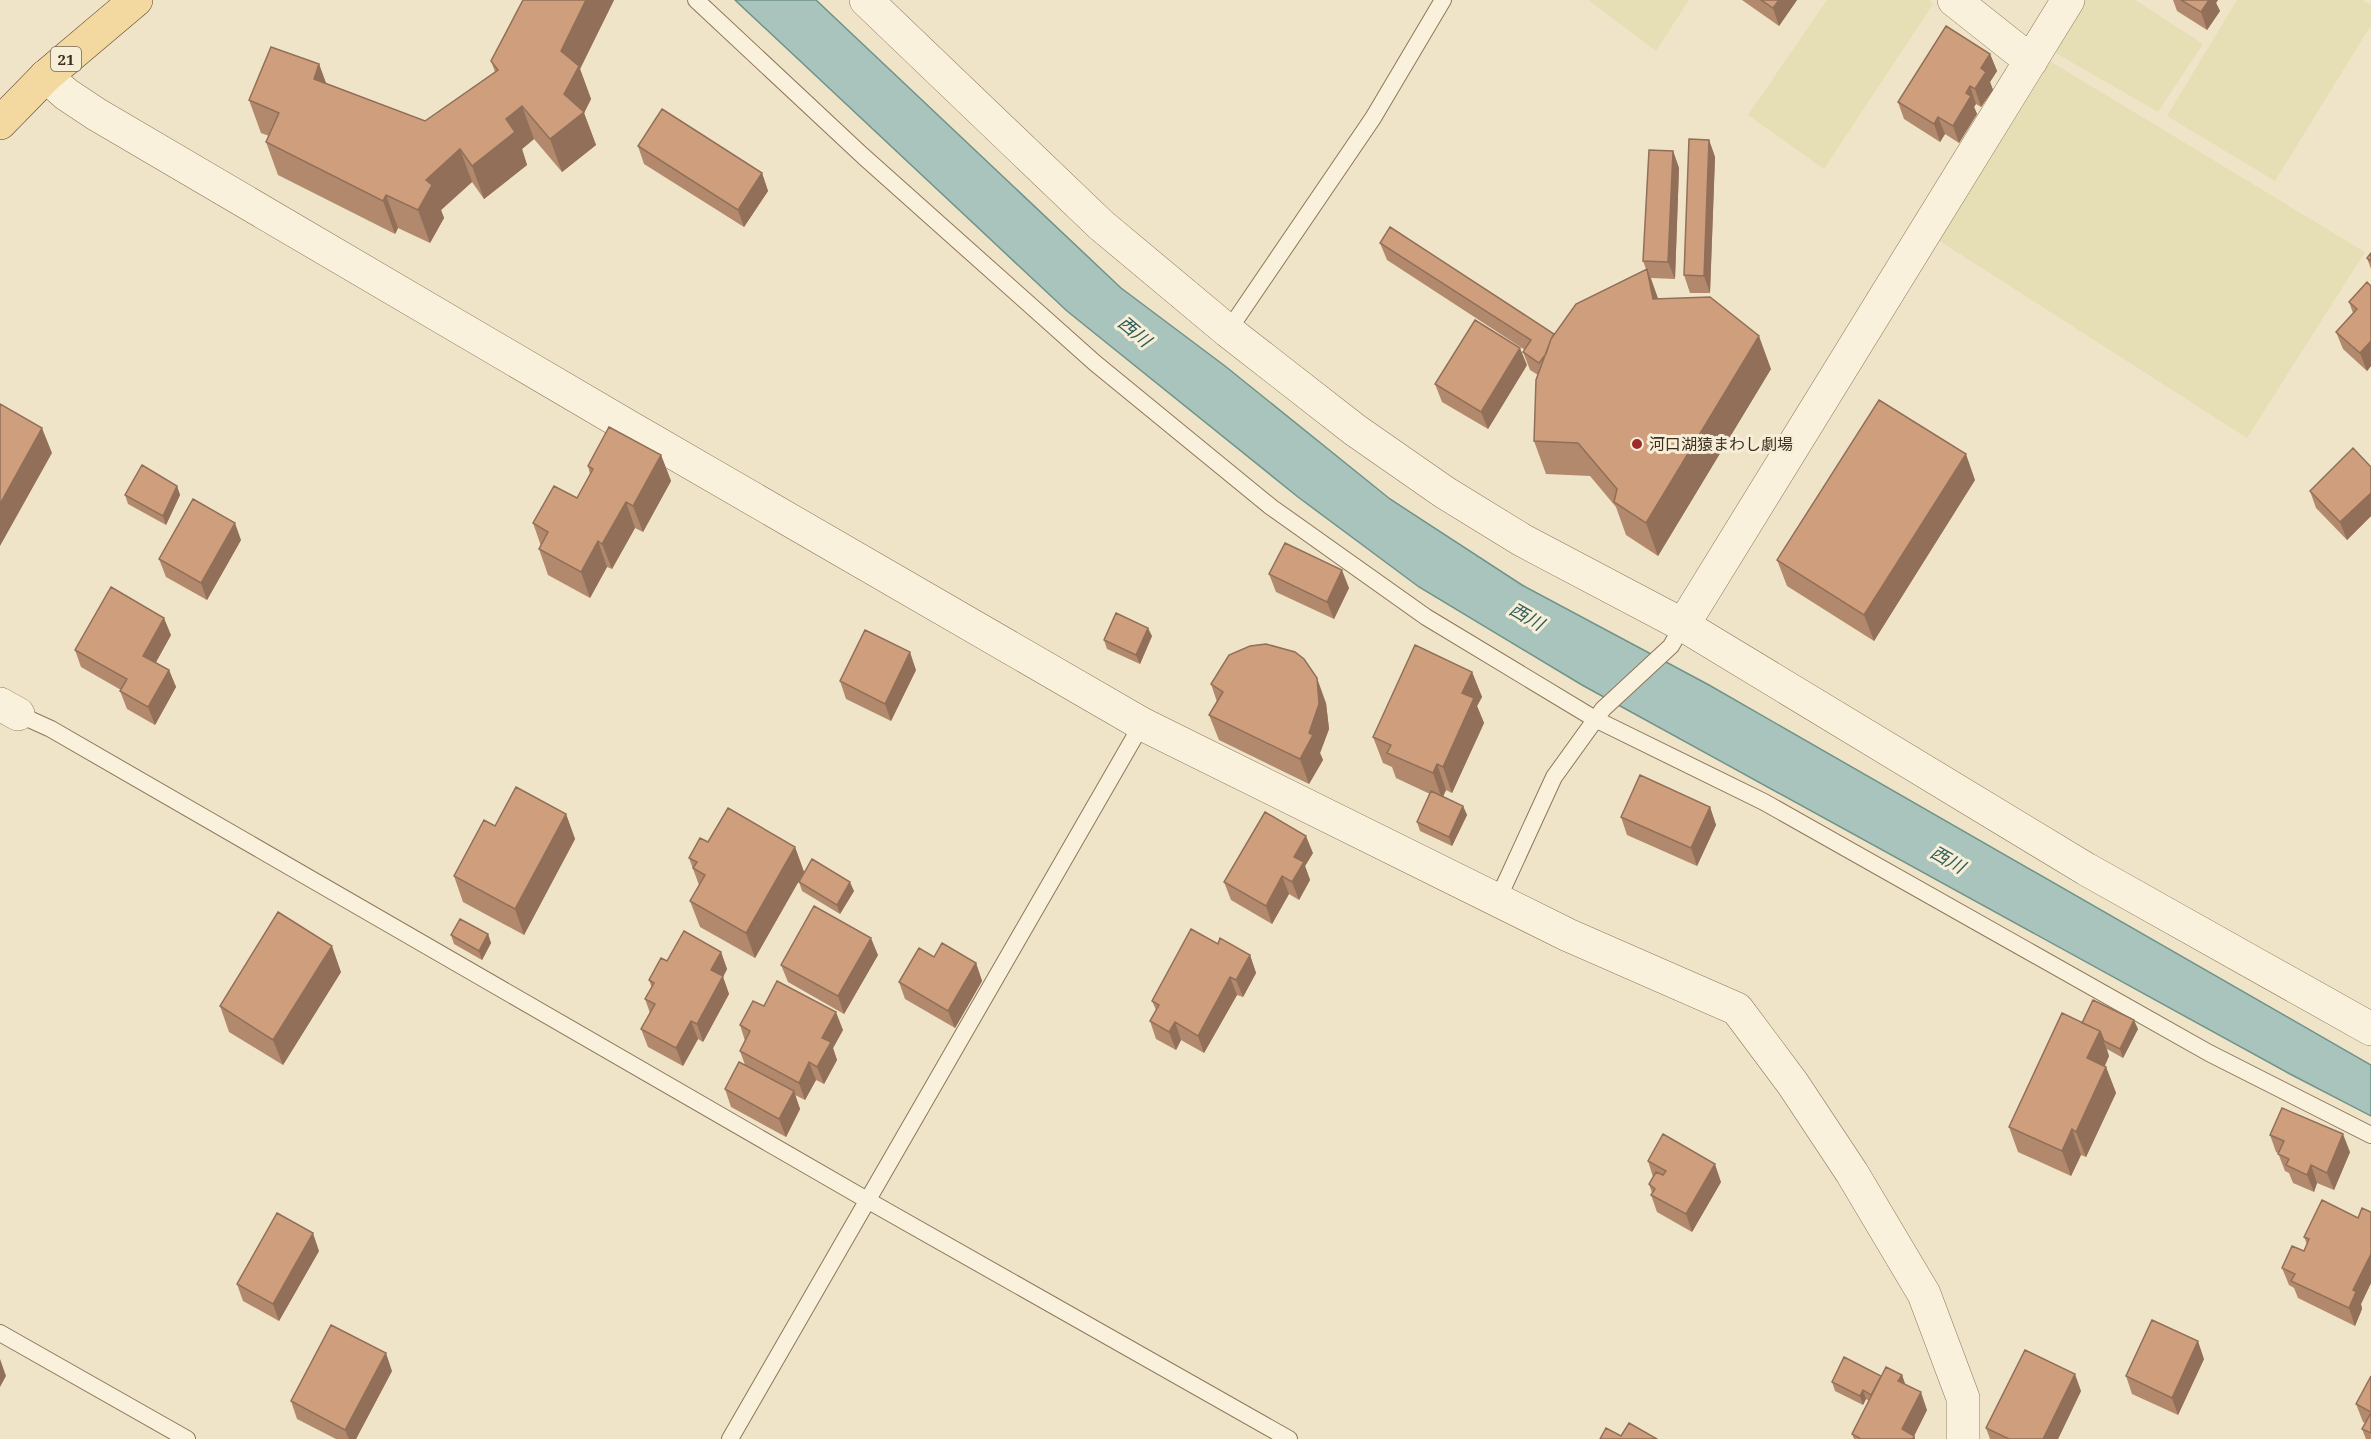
<svg xmlns="http://www.w3.org/2000/svg" width="2371" height="1439" viewBox="0 0 2371 1439" font-family="'Noto Serif','Noto Sans JP',serif">
  <style>
    .farmland { fill: #e6deb5 }
    .water { fill: #a9c4bc; stroke: #6f938a; stroke-width: 1.5 }
    .lines { fill: none; stroke-linecap: round; stroke-linejoin: round }
    .service-casing { stroke: #8d765c; stroke-width: 18 }
    .minor-casing { stroke: #8d765c; stroke-width: 34 }
    .primary-casing { stroke: #5b4430; stroke-width: 34 }
    .service { stroke: #faf1dc; stroke-width: 16 }
    .minor { stroke: #faf1dc; stroke-width: 33 }
    .primary { stroke: #f3d9a0; stroke-width: 33 }
    .wall { fill: #b2896c }
    .shaded-wall { fill: #916f58 }
    .building { fill: #cf9f7d; stroke: #916f58; stroke-width: 1.5 }
    .poi-dot { fill: #9e2a2b; stroke: #f7eed8; stroke-width: 2 }
    .labels { text-anchor: middle; dominant-baseline: central; stroke-width: 6; stroke-linejoin: round; paint-order: stroke }
    .shield { fill: #f7eed8; stroke: #756857; stroke-width: 1.5 }
    .shield-label { font-size: 15px; font-weight: bold; fill: #3d2e20 }
    .poi-label { font-size: 16px; fill: #3d2e20; stroke: #f7eed8; text-anchor: start }
    .water-label { font-size: 18px; font-style: italic; fill: #2f5d5a; stroke: #f7eed8 }
  </style>
  <rect width="100%" height="100%" fill="#f0e4c8"/>
  <path class="farmland" d="M1588 0H1689L1656 51Z
    M1827 0H1929L1933 4 1824 169 1748 115Z
    M2085 0H2135L2203 44 2158 112 2054 52Z
    M2237 0H2363L2371 5V25L2275 181 2167 116Z
    M2048 60 2365 252 2247 438 1935 238Z"/>
  <path class="water" d="M735 0H816L1121 288 1225 366 1390 499 1522 585 1709 685 2371 1065V1116L2290 1074 1582 685 1419 587 1298 497 1067 311Z"/>
  <g class="lines">
    <g class="service-casing">
      <path id="service" d="M696 0 863 156 1095 363 1271 507 1426 617 1595 719 1764 802 2209 1053 2371 1135
        M1228 331 1373 118 1443 0
        M18 714 51 729 867 1200 1289 1439
        M1498 899 1554 777 1603 709 1671 646 1683 625
        M0 1333 187 1439
        M730 1439 1142 724"/>
    </g>
    <g class="minor-casing">
      <path id="minor" d="M866 0 1101 225 1228 331 1355 430 1444 492 1522 540 1683 625 2086 869 2371 1029
        M1954 0 2031 61
        M46 76 66 94 96 114 629 427 1142 724 1568 935 1737 1009 1793 1084 1852 1173 1924 1294 1963 1398V1439
        M1683 625 2068 0
        M0 704 18 714"/>
    </g>
    <g class="primary-casing">
      <path id="primary" d="M0 123 46 76 136 0"/>
    </g>
    <use href="#service" class="service"/>
    <use href="#minor" class="minor"/>
    <use href="#primary" class="primary"/>
  </g>
  <path class="wall" d="M523 0H614L580 69 591 99 584 113 596 145 562 172 534 139 522 149 527 165 484 199 472 182 441 210 444 218 430 243 398 228 395 234 278 175 266 142 269 136 261 133 249 100 319 64 326 83 425 121 495 72 491 61Z
    M1742 0H1797L1779 26Z
    M2173 0H2218L2216 3 2220 11 2207 30 2177 11Z
    M1990 54 1997 71 1990 82 1993 90 1981 107 1976 104 1974 107 1977 114 1959 143 1945 134 1940 142 1904 119 1898 102Z
    M1709 140 1715 157 1710 293H1690L1684 275Z
    M638 146 762 173 768 191 744 227 644 164Z
    M1673 151 1679 168 1675 279 1651 278 1658 299 1771 369 1658 556 1626 535 1616 507 1590 476 1546 474 1534 441 1538 375 1530 370 1523 352 1525 350 1387 260 1380 243 1554 334 1646 269 1643 261Z
    M2371 253V269L2367 258Z
    M2371 286V366L2367 371 2343 349 2336 332 2353 313 2349 302Z
    M1527 365 1488 429 1442 402 1435 384Z
    M661 455 671 481 643 532 635 528 612 569 607 567 590 598 548 575 539 549 541 546 533 523 577 498 590 474 588 466Z
    M2371 467V516L2347 540 2316 508 2310 491Z
    M1975 480 1874 641 1787 586 1777 560Z
    M177 486 180 495 166 525 128 504 125 495Z
    M241 540 207 600 166 577 159 559Z
    M1269 574 1349 588 1334 619 1276 592Z
    M171 635 156 662 169 670 176 687 155 725 127 709 120 691 121 690 81 667 75 650Z
    M1152 636 1140 664 1107 649 1104 640Z
    M916 670 891 721 846 699 840 681Z
    M1472 672 1482 697 1477 706 1484 723 1452 793 1446 790 1443 796 1463 806 1467 815 1452 846 1420 831 1417 822 1430 794 1396 778 1392 767 1383 763 1373 737Z
    M1211 684 1326 703 1329 729 1320 753 1323 760 1309 784 1219 740 1209 715 1217 702Z
    M1710 807 1716 825 1697 866 1627 835 1621 817Z
    M566 814 575 839 524 935 463 902 454 876 495 826Z
    M708 842 795 847 804 872 755 958 700 927 690 901 699 885 689 858Z
    M1313 853 1305 866 1310 880 1299 900 1289 894 1272 924 1231 900 1224 882Z
    M799 882 854 891 840 914 802 891Z
    M488 934 491 943 482 960 454 944 451 935Z
    M1218 944 1250 955 1256 973 1243 997 1237 995 1204 1053 1181 1040 1176 1050 1156 1039 1150 1021 1156 1010 1152 1001Z
    M721 952 727 969 723 977 729 994 703 1042 698 1039 683 1066 648 1047 641 1029 650 1013 645 999 652 988 649 980Z
    M878 955 844 1014 788 982 781 965Z
    M934 957 976 963 982 981 955 1028 905 999 899 982Z
    M341 972 283 1065 229 1032 220 1006Z
    M764 1006 843 1030 833 1048 837 1060 824 1084 816 1080 805 1100 795 1095 800 1109 786 1137 731 1107 725 1089 745 1065 740 1051 745 1041 740 1025Z
    M2082 1023 2138 1029 2123 1058 2107 1049 2109 1056 2105 1066 2106 1067 2116 1093 2086 1157 2081 1155 2071 1176 2018 1152 2009 1127Z
    M2270 1135 2350 1152 2334 1190 2317 1183 2314 1192 2293 1183 2289 1173 2285 1171 2278 1153 2276 1152Z
    M1648 1161 1721 1182 1692 1232 1657 1212 1651 1195 1652 1193 1649 1184 1653 1177Z
    M2371 1212V1283L2361 1304 2362 1309 2355 1326 2298 1298 2294 1288 2289 1285 2282 1268 2304 1251 2307 1244 2304 1237Z
    M319 1251 279 1321 243 1301 237 1284Z
    M2204 1359 2178 1415 2132 1394 2126 1376Z
    M392 1371 356 1439H336L297 1419 291 1401Z
    M1902 1375 1905 1385 1927 1410 1914 1436 1915 1439H1854L1852 1434 1869 1401 1866 1399 1863 1405 1835 1391 1832 1382 1881 1376Z
    M2371 1376V1439H2366L2362 1429 2365 1423 2363 1422 2356 1404Z
    M2081 1391 2058 1439H1990L1986 1428Z"/>
  <path class="shaded-wall" d="M586 0H614L580 69 591 99 584 113 596 145 562 172 550 139 564 94 561 51Z
    M1779 0H1797L1779 26 1773 8Z
    M2209 0H2218L2216 3 2220 11 2207 30 2201 12Z
    M1990 54 1997 71 1990 82 1993 90 1981 107 1975 89 1981 68Z
    M319 64 331 97 314 79Z
    M1970 86 1976 104 1974 107 1977 114 1959 143 1953 126 1966 93Z
    M522 106 534 139 522 149 527 165 484 199 472 166 506 119Z
    M1938 117 1945 134 1940 142 1934 124Z
    M1709 140 1715 157 1710 293 1704 276Z
    M460 149 472 182 441 210 444 218 430 243 418 210 426 180Z
    M1673 151 1679 168 1675 279 1668 262Z
    M762 173 768 191 744 227 738 210Z
    M386 195 398 228 395 234 383 201Z
    M1647 269 1659 301 1653 299Z
    M1759 336 1771 369 1658 556 1646 523Z
    M2371 341V366L2367 371 2360 353Z
    M1520 348 1527 365 1488 429 1481 412Z
    M42 428 52 453 0 546V504Z
    M1966 454 1975 480 1874 641 1864 615Z
    M661 455 671 481 643 532 633 506Z
    M177 486 180 495 166 525 163 516Z
    M2371 493V516L2347 540 2340 522Z
    M626 502 635 528 612 569 602 544Z
    M235 523 241 540 207 600 201 583Z
    M598 541 607 567 590 598 581 572Z
    M1342 570 1349 588 1334 619 1327 602Z
    M164 618 171 635 150 673 143 656Z
    M1148 628 1152 636 1140 664 1136 655Z
    M910 652 916 670 891 721 885 704Z
    M169 670 176 687 155 725 148 707Z
    M1472 672 1482 697 1477 706 1484 723 1452 793 1443 767 1462 693Z
    M1317 678 1326 703 1329 729 1320 753 1323 760 1309 784 1300 759 1309 733Z
    M1437 764 1446 790 1442 799 1433 773Z
    M1463 806 1467 815 1452 846 1449 837Z
    M1710 807 1716 825 1697 866 1691 848Z
    M566 814 575 839 524 935 515 909Z
    M1306 836 1313 853 1305 866 1310 880 1299 900 1292 882 1294 857Z
    M795 847 804 872 755 958 746 933Z
    M1282 876 1289 894 1272 924 1266 906Z
    M850 882 854 891 840 914 837 905Z
    M488 934 491 943 482 960 479 951Z
    M871 938 878 955 844 1014 838 996Z
    M332 946 341 972 283 1065 273 1040Z
    M721 952 727 969 723 977 729 994 703 1042 697 1024 711 970Z
    M1250 955 1256 973 1243 997 1236 980Z
    M976 963 982 981 955 1028 948 1011Z
    M1230 977 1237 995 1204 1053 1198 1036Z
    M836 1012 843 1030 833 1048 837 1060 824 1084 817 1067 822 1038Z
    M2134 1020 2138 1029 2123 1058 2120 1049Z
    M691 1021 698 1039 683 1066 676 1048Z
    M1175 1022 1181 1040 1176 1050 1169 1032Z
    M2100 1031 2109 1056 2096 1084 2087 1058Z
    M809 1062 816 1080 805 1100 799 1083Z
    M2106 1067 2116 1093 2086 1157 2076 1132Z
    M794 1091 800 1109 786 1137 779 1119Z
    M2072 1129 2081 1155 2071 1176 2062 1151Z
    M2343 1134 2350 1152 2334 1190 2327 1173Z
    M1715 1164 1721 1182 1692 1232 1686 1214Z
    M2311 1165 2317 1183 2314 1192 2307 1175Z
    M313 1233 319 1251 279 1321 273 1304Z
    M2371 1253V1283L2361 1304 2362 1309 2355 1326 2349 1308 2353 1290Z
    M2198 1341 2204 1359 2178 1415 2172 1398Z
    M386 1353 392 1371 356 1439H349L345 1430Z
    M0 1359 6 1376 0 1387Z
    M2075 1374 2081 1391 2058 1439H2043Z
    M1902 1375 1908 1392 1898 1381Z
    M1863 1390 1866 1399 1863 1405 1860 1396Z
    M1921 1392 1927 1410 1914 1436 1915 1439H1906L1902 1429Z"/>
  <path class="building" d="M523 0H586L561 51 579 66 564 94 584 112 550 139 522 106 506 119 515 132 472 166 460 149 426 180 432 185 418 210 386 195 383 201 266 142 279 113 249 100 271 47 319 64 314 79 425 121 498 70 491 61Z
    M1761 0H1779L1773 8Z
    M2181 0H2209L2201 12Z
    M1946 26 1990 54 1981 68 1986 72 1975 89 1970 86 1966 93 1971 96 1953 126 1938 117 1934 124 1898 102Z
    M662 109 762 173 738 210 638 146Z
    M1689 139 1709 140 1704 276 1684 275Z
    M1649 150 1673 151 1668 262 1643 261Z
    M1390 227 1554 334 1551 339 1546 354 1539 363 1523 352 1531 340 1380 243Z
    M2371 253V261L2367 258Z
    M1647 269 1653 299 1710 297 1759 336 1646 523 1614 502 1617 489 1578 443 1534 441 1536 380 1551 339 1576 304Z
    M2367 282 2371 286V341L2360 353 2336 332 2357 309 2349 302Z
    M1475 320 1520 348 1481 412 1435 384Z
    M1879 400 1966 454 1864 615 1777 560Z
    M0 404 42 428 0 504Z
    M609 427 661 455 633 506 626 502 602 544 598 541 581 572 539 549 548 532 533 523 554 486 577 498 593 469 588 466Z
    M2353 448 2371 467V493L2340 522 2310 491Z
    M142 465 177 486 163 516 125 495Z
    M193 499 235 523 201 583 159 559Z
    M1285 543 1342 570 1327 602 1269 574Z
    M111 587 164 618 143 656 169 670 148 707 120 691 127 679 75 650Z
    M1116 613 1148 628 1136 655 1104 640Z
    M865 630 910 652 885 704 840 681Z
    M1266 644 1295 652 1304 659 1317 678 1319 704 1309 733 1313 735 1300 759 1209 715 1223 692 1211 684 1229 655 1250 646Z
    M1415 645 1472 672 1462 693 1474 698 1443 767 1437 764 1433 773 1387 753 1391 745 1373 737Z
    M1640 775 1710 807 1691 848 1621 817Z
    M516 787 566 814 515 909 454 876 484 820 495 826Z
    M1431 791 1463 806 1449 837 1417 822Z
    M728 808 795 847 746 933 690 901 705 875 693 868 697 862 689 858 700 838 708 842Z
    M1265 812 1306 836 1294 857 1304 862 1292 882 1282 876 1266 906 1224 882Z
    M812 859 850 882 837 905 799 882Z
    M814 906 871 938 838 996 781 965Z
    M278 912 332 946 273 1040 220 1006Z
    M460 919 488 934 479 951 451 935Z
    M1191 929 1218 944 1220 938 1250 955 1236 980 1230 977 1198 1036 1175 1022 1169 1032 1150 1021 1159 1005 1152 1001Z
    M684 931 721 952 711 970 723 976 697 1024 691 1021 676 1048 641 1029 655 1004 645 999 654 983 649 980 661 958 667 961Z
    M942 943 976 963 948 1011 899 982 919 948 934 957Z
    M777 981 836 1012 822 1038 831 1042 817 1067 809 1062 799 1083 740 1051 750 1031 740 1025 753 1001 764 1006Z
    M2093 1000 2134 1020 2120 1049 2104 1041 2100 1031 2082 1023Z
    M2062 1013 2100 1031 2087 1058 2106 1067 2076 1132 2072 1129 2062 1151 2009 1127Z
    M739 1062 794 1091 779 1119 725 1089Z
    M2282 1108 2343 1134 2327 1173 2311 1165 2307 1175 2286 1165 2289 1159 2278 1154 2284 1141 2270 1135Z
    M1663 1134 1715 1164 1686 1214 1651 1195 1655 1189 1649 1184 1656 1172 1663 1175 1666 1171 1648 1161Z
    M2322 1200 2358 1218 2362 1208 2371 1212V1254L2353 1290 2356 1292 2349 1308 2291 1281 2295 1274 2282 1268 2292 1246 2304 1251 2309 1239 2304 1237Z
    M277 1213 313 1233 273 1304 237 1284Z
    M2152 1320 2198 1341 2172 1398 2126 1376Z
    M331 1325 386 1353 345 1430 291 1401Z
    M2025 1350 2075 1374 2043 1439H2009L1986 1428Z
    M1844 1357 1881 1376 1871 1395 1863 1390 1860 1396 1832 1382Z
    M1886 1367 1902 1375 1898 1381 1921 1392 1902 1429 1914 1436 1913 1439H1861L1852 1434Z
    M2371 1376V1412L2356 1404Z
    M2371 1413V1433L2362 1429Z
    M1629 1423 1657 1439H1600L1606 1428 1621 1436Z"/>
  <circle class="poi-dot" cx="1637" cy="444" r="6"/>
  <g class="labels">
    <rect class="shield" x="51" y="47" width="30" height="24" rx="4.5"/>
    <g class="shield-label">
      <text x="66" y="59">21</text>
    </g>
    <g class="poi-label">
      <text x="1649" y="444">河口湖猿まわし劇場</text>
    </g>
    <g class="water-label">
      <text transform="translate(1135 331) rotate(40)">西川</text>
      <text transform="translate(1527 616) rotate(30)">西川</text>
      <text transform="translate(1948 859) rotate(30)">西川</text>
    </g>
  </g>
</svg>
